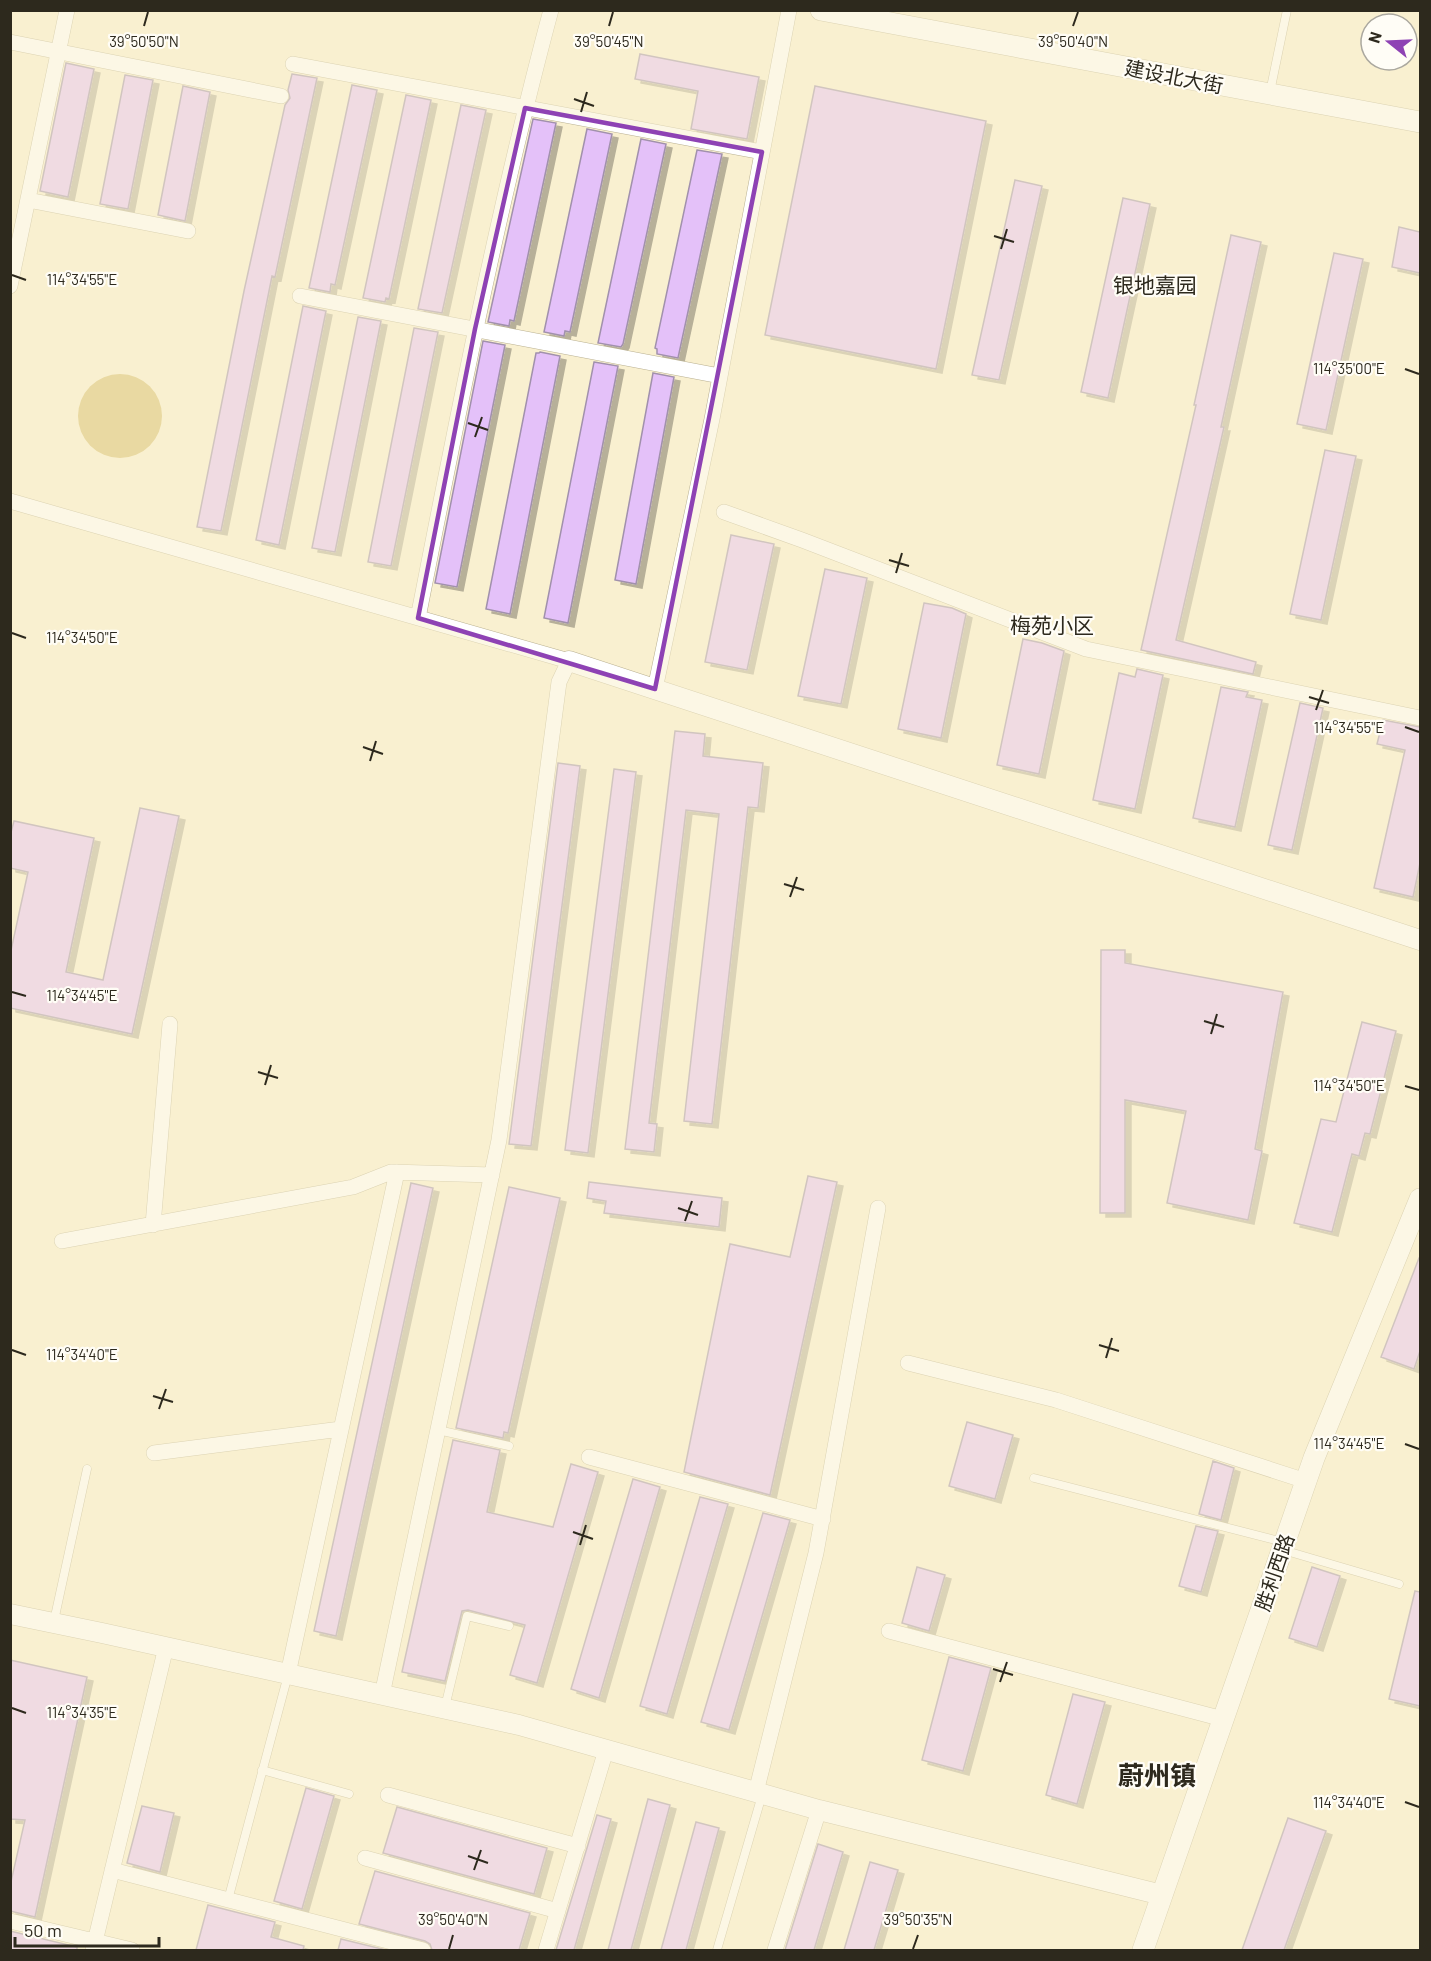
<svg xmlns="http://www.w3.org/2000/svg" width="1431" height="1961" viewBox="0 0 1431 1961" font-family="Barlow,'Noto Sans SC',sans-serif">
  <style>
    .water { fill: #d5bc6a }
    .building { fill: #e4c1f9; stroke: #a191ac; stroke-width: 1.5; filter: url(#shadow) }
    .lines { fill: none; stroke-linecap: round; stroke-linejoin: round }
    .service-casing { stroke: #b9b091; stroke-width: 9 }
    .minor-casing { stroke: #b9b091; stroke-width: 16 }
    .tertiary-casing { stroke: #b9b091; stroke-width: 21 }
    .secondary-casing { stroke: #b9b091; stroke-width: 22 }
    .service { stroke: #fff; stroke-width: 8 }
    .minor { stroke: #fff; stroke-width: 15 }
    .tertiary { stroke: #fff; stroke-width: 20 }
    .secondary { stroke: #fff; stroke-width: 21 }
    .marked { fill: none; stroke: #8e42b4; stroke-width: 4.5; stroke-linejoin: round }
    .ticks { fill: none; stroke: #2d291d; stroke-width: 2 }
    .labels { text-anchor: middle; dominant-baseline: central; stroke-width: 4.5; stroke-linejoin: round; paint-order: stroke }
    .street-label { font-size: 20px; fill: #2d291d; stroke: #fffdf6 }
    .neighbourhood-label { font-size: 21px; fill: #2d291d; stroke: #fffdf6 }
    .district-label { font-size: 26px; font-weight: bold; fill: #2d291d; stroke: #fffdf6 }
    .ticks-label { font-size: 15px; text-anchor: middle; fill: #2d291d; stroke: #fffdf6; stroke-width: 4.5; stroke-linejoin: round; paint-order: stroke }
  </style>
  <defs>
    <filter id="shadow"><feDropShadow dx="6" dy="4" stdDeviation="0" flood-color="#0004"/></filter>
  </defs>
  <rect width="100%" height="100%" fill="#f9f0d0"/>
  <path class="water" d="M78 416a42 42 0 1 1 84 0a42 42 0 1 1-84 0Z"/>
  <path class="building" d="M640 54 759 77 747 139 691 129 698 91 635 79Z
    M66 63 94 69 68 197 40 191Z
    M292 74 317 78 275 277 272 276 221 531 197 527 244 291 285 105 290 98 288 90Z
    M125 75 153 80 128 209 100 204Z
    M352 85 377 90 335 285 331 284 330 292 309 288Z
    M183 86 210 92 185 221 158 215Z
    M815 86 986 121 936 369 765 335Z
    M406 95 431 100 389 299 386 298 385 302 363 298Z
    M461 105 486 110 442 313 418 309Z
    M533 119 556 123 514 321 510 320 509 326 488 322Z
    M587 129 612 134 570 332 565 331 564 336 544 332Z
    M641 139 666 144 623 344 621 347 598 343Z
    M697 150 722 154 678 358 657 354V349L655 348Z
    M1015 180 1042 186 999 380 972 375Z
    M1123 198 1150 204 1108 398 1081 392Z
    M1399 227 1420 232V273L1392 267Z
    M1231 235 1261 242 1221 427H1224L1176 640 1256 662 1253 674 1141 650 1196 405H1194Z
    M1334 253 1363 259 1326 430 1297 424Z
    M303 306 326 311 279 545 256 540Z
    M358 317 381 321 335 552 312 548Z
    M414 328 438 332 391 566 368 562Z
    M483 341 505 345 457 587 435 583Z
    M540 352 560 356 510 614 486 609 536 353H539Z
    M594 362 618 366 568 623 544 618Z
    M653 373 674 377 636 584 615 580Z
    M1325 450 1356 456 1321 620 1290 614Z
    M731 535 774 544 747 670 705 662Z
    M825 569 867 578 841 704 798 696Z
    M924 603 952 608 966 614 941 738 898 729Z
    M1023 639 1042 643 1064 651 1039 774 997 765Z
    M1137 669 1163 675 1135 809 1093 800 1119 673 1135 677Z
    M1221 687 1248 692 1246 697 1262 700 1235 827 1193 818Z
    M1300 703 1323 708 1292 850 1268 845Z
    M1383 720 1420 727V863L1413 897 1374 888 1405 750 1377 744Z
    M675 731 705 734 703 756 763 763 758 808 748 807 712 1124 684 1121 719 814 686 810 649 1123 657 1124 654 1152 625 1149Z
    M558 763 580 766 531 1146 509 1144Z
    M614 769 636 772 588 1153 565 1150Z
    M140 808 179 816 132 1034 10 1008V955L28 872 10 868V836L14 821 94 838 66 972 103 980Z
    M1101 950H1125V963L1283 992 1255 1149 1262 1151 1248 1220 1167 1203 1186 1111 1125 1100V1213H1100Z
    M1362 1022 1396 1031 1370 1134 1365 1133 1359 1156 1352 1154 1332 1232 1294 1223 1321 1119 1336 1122Z
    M808 1176 837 1182 770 1495 684 1472 730 1244 790 1257Z
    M589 1182 722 1198 719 1227 604 1213 606 1201 587 1198Z
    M411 1183 433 1188 336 1636 314 1631Z
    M509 1187 560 1198 508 1433 504 1432 503 1438 456 1428Z
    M1419 1258H1420V1351L1414 1369 1381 1357Z
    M967 1422 1013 1435 995 1499 949 1486Z
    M453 1440 500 1450 487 1512 553 1527 571 1464 598 1472 537 1683 510 1675 525 1625 468 1610 462 1611 445 1681 402 1672Z
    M1213 1461 1234 1468 1221 1520 1199 1514Z
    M633 1479 660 1487 599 1698 571 1689Z
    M700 1497 728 1504 667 1714 640 1706Z
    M763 1513 790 1520 729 1730 701 1722Z
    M1196 1526 1218 1531 1201 1592 1179 1586Z
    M917 1567 945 1575 929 1631 902 1623Z
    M1312 1567 1340 1576 1317 1647 1289 1638Z
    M1415 1591 1420 1592V1706L1389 1699Z
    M949 1657 991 1668 963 1771 922 1760Z
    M10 1660 87 1677 35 1917 10 1911V1886L25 1820 10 1819Z
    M1073 1694 1105 1702 1077 1804 1046 1795Z
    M306 1788 334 1796 302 1909 274 1901Z
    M648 1799 670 1805 631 1950H608Z
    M142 1806 174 1813 160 1872 127 1863Z
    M397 1807 547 1848 534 1894 383 1853Z
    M597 1815 611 1819 574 1950H556Z
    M1288 1818 1326 1831 1284 1950H1242Z
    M696 1822 719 1828 686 1950H661Z
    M818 1844 843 1852 814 1950H785Z
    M870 1862 898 1870 874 1950H844Z
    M375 1871 530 1913 519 1950H432L430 1944 425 1941 359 1924Z
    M208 1905 275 1922 271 1937 304 1946 303 1950H196Z
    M10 1931 77 1947V1950H10Z
    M341 1939 386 1950H338Z"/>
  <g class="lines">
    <g class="service-casing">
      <path id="service" d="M1270 92 1287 10
        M438 1430 509 1446
        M1034 1478 1283 1542
        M1283 1550 1399 1584
        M54 1621 87 1469
        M445 1707 467 1616 509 1626
        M262 1770 349 1794
        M228 1900 288 1675
        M717 1950 762 1795"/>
    </g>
    <g class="minor-casing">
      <path id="minor" d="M10 42 281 96
        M293 64 762 152
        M28 200 188 231
        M10 286 67 10
        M300 296 720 376
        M10 501 569 661 559 682 499 1140 382 1695
        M724 512 802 540 1086 649 1420 718
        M418 618C458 414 497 211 551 10
        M655 689 712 419 789 10
        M153 1225 170 1024
        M62 1241 353 1187 391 1172 492 1175
        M908 1363 1056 1400 1306 1481
        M154 1453 341 1429
        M589 1457 823 1519
        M889 1631 1223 1719
        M288 1674 397 1172
        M756 1792 816 1553 878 1208
        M388 1795 578 1846
        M365 1858 558 1911
        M112 1870 423 1950
        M10 1921 132 1950
        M93 1950 166 1647
        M546 1950 606 1750
        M775 1950 819 1810"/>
    </g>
    <g class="tertiary-casing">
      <path id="tertiary" d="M569 661 1420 940
        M10 1614 102 1633 519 1725 819 1810 1162 1895"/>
    </g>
    <g class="secondary-casing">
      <path id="secondary" d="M821 10 1420 122
        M1143 1950 1314 1458 1420 1199"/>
    </g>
    <use href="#service" class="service"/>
    <use href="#minor" class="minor"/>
    <use href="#tertiary" class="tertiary"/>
    <use href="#secondary" class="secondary"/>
  </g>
  <path d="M0 0H1431V1961H0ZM525 108 762 152 655 689 418 618 475 329Z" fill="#f9f0d0" fill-opacity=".55" fill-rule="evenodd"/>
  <path class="marked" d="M525 108 762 152 655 689 418 618 475 329Z"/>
  <path class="ticks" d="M144 26 148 12M609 26 613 12M1073 26 1078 12M574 99 594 106M581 112 587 92M994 236 1014 242M1001 249 1007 229M12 275 26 280M1405 369 1419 374M468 423 488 430M475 437 482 417M889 560 909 566M896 573 902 553M12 633 26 638M1309 697 1329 703M1316 710 1323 690M1405 727 1419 732M363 747 383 754M370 761 376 741M784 884 804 890M790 897 797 877M12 992 26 996M1204 1021 1224 1027M1211 1034 1217 1014M258 1072 278 1078M265 1085 271 1065M1405 1086 1419 1090M678 1208 698 1215M685 1221 692 1201M1099 1345 1119 1351M12 1350 26 1355M1106 1358 1112 1338M153 1396 173 1402M159 1409 166 1389M1405 1444 1419 1449M573 1532 593 1539M580 1545 586 1525M993 1669 1013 1675M1000 1682 1007 1662M12 1708 26 1713M1405 1802 1419 1807M468 1856 488 1863M474 1870 481 1850M449 1949 453 1935M913 1949 918 1935"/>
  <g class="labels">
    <g class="street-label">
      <text transform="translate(1174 76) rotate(11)">建设北大街</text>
      <text transform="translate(1274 1572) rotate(-71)">胜利西路</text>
    </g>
    <g class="neighbourhood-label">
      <text x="1155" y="284">银地嘉园</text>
      <text x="1052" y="624">梅苑小区</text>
    </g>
    <g class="district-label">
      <text x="1157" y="1774">蔚州镇</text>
    </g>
  </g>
  <g class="ticks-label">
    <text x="144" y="47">39°50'50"N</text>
    <text x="609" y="47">39°50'45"N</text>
    <text x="1073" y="47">39°50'40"N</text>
    <text x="82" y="285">114°34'55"E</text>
    <text x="1349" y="374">114°35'00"E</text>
    <text x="82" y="643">114°34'50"E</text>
    <text x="1349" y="733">114°34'55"E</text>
    <text x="82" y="1001">114°34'45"E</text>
    <text x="1349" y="1091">114°34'50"E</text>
    <text x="82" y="1360">114°34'40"E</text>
    <text x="1349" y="1449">114°34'45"E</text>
    <text x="82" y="1718">114°34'35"E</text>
    <text x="1349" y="1808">114°34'40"E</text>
    <text x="453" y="1925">39°50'40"N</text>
    <text x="918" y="1925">39°50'35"N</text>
  </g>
  <rect width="1431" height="1961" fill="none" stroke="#2d291d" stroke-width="24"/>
  <g transform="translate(1389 42) rotate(288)"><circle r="28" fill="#fffdf6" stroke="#aba89f" stroke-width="1.5"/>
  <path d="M0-4.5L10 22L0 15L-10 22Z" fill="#8e42b4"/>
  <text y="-9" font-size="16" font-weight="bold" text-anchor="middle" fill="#2d291d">N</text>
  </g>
  <path d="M15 1937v9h144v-9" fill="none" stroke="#2d291d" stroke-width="3"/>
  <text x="24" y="1937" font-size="18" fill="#2d291d" stroke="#fffdf6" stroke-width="4.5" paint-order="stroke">50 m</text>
</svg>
